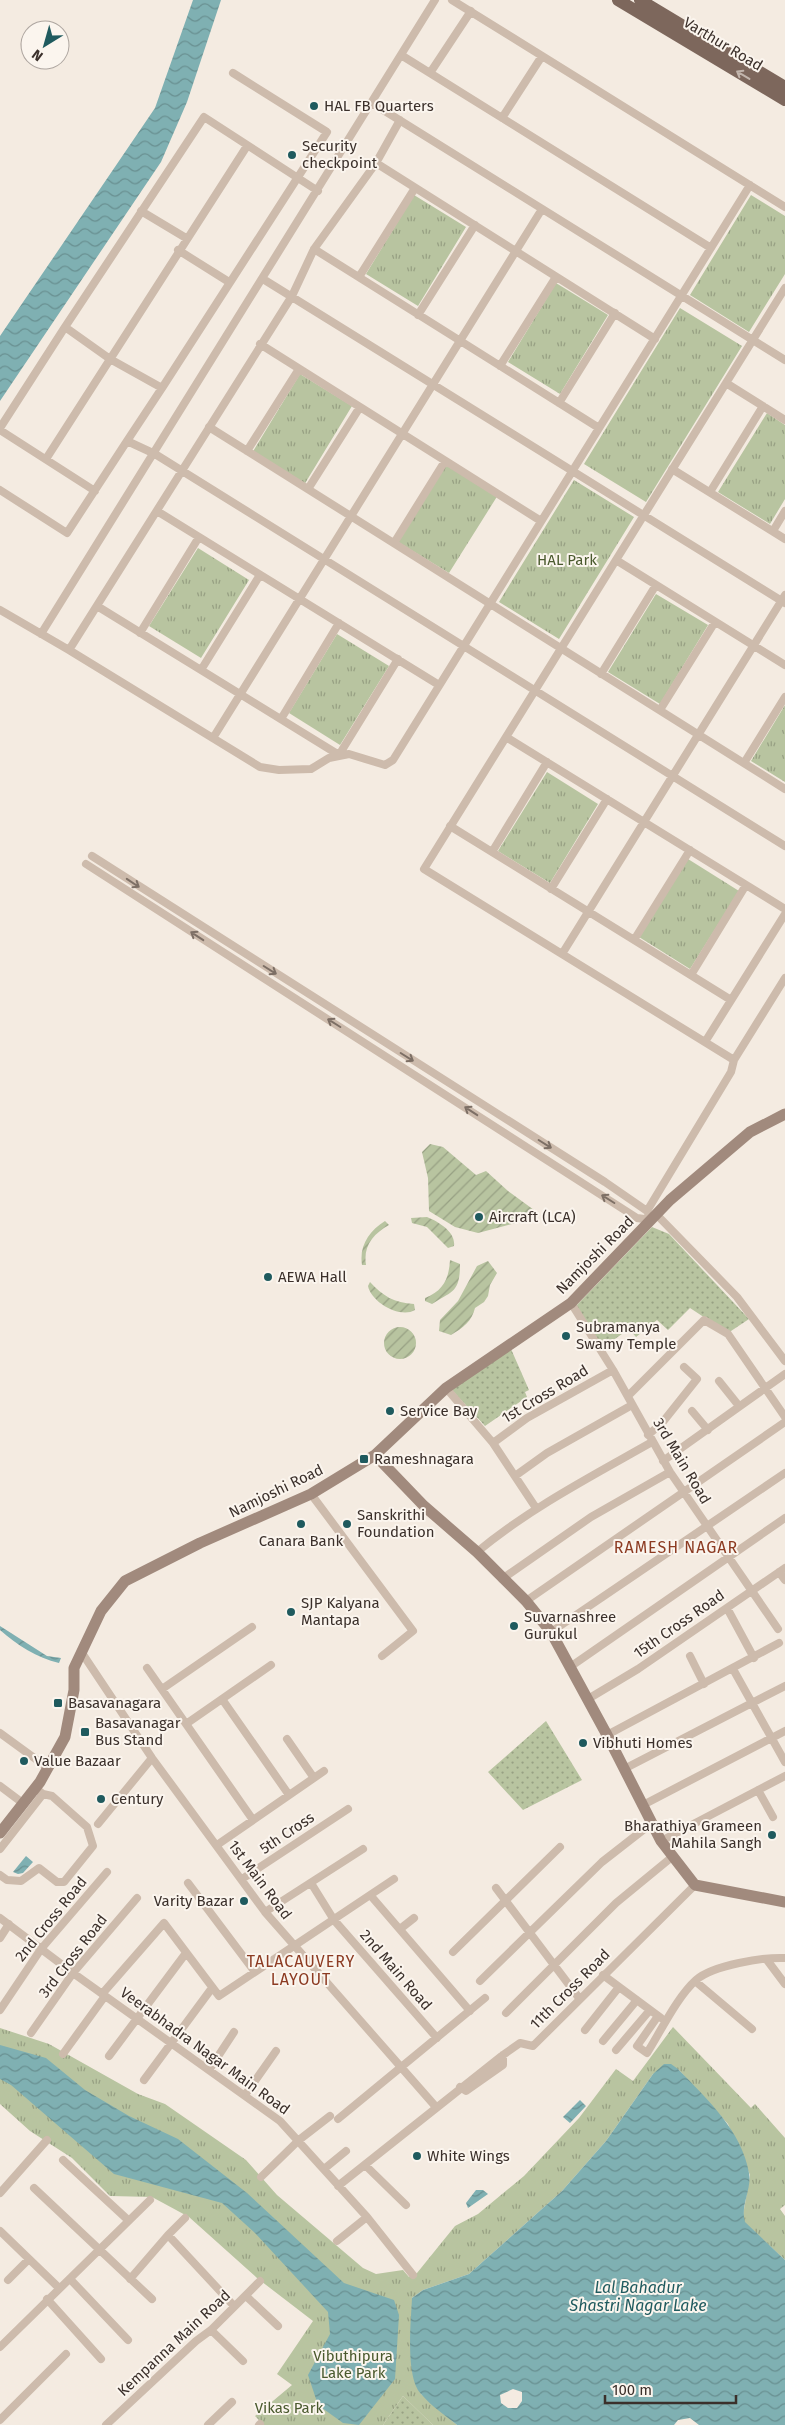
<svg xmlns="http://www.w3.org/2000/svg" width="785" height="2425" viewBox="0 0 785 2425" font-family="'Fira Sans',sans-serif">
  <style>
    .grass { fill: url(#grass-dots) }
    .park { fill: url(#park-tufts) }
    .garden { fill: url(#garden-furrows) }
    .water { fill: url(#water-waves); fill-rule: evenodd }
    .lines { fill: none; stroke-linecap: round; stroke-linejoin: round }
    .street { stroke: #cdbbac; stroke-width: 8 }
    .secondary { stroke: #a18a7d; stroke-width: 11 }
    .primary { stroke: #7d675c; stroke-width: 12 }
    .oneway { stroke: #c2b5ac }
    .oneway2 { stroke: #7d6f65 }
    .poi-dot { fill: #1f5a5e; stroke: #fbf5ee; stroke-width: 2 }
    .labels { text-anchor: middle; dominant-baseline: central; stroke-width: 4; stroke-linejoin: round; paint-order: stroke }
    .street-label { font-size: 15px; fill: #3b302b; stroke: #fbf5ee }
    .poi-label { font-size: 15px; fill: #3b302b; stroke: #fbf5ee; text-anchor: start }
    .park-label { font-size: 15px; fill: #4a5a2e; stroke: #fbf5ee }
    .neighbourhood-label { font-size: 16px; letter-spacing: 1px; fill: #8c3b22; stroke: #fbf5ee }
    .water-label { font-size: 16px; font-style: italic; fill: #1f5a5e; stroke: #fbf5ee }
  </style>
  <defs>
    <pattern id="grass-dots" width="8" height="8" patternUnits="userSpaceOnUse" patternTransform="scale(1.25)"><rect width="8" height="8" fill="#b8c4a0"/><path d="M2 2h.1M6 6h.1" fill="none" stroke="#97a083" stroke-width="1.8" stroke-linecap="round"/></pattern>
    <pattern id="park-tufts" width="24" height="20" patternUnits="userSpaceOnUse" patternTransform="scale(1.25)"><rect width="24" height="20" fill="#b8c4a0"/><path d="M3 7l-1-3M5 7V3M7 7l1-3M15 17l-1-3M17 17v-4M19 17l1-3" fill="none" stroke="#97a083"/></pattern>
    <pattern id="garden-furrows" width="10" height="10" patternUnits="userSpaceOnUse" patternTransform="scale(1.25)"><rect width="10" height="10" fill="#b8c4a0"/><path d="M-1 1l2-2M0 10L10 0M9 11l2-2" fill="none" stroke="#97a083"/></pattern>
    <pattern id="water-waves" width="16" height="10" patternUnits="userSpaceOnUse" patternTransform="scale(1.25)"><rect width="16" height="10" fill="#7fb0b2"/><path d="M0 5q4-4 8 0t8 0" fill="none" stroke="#699091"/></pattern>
  </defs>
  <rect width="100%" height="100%" fill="#f4ebe1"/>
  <path class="grass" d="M652 1227 669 1234 749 1319 728 1333 690 1308 668 1330 657 1320 636 1337 629 1329 605 1346 597 1344 576 1306Z
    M511 1349 529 1390 525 1392 527 1397 485 1426 451 1389Z
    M546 1721 582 1780 523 1810 488 1772Z
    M403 2396 433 2425H383Z"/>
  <path class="park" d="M414 195 466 227 418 306 366 274Z
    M751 195 785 216V274L749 332 690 295Z
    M556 283 608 315 560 394 508 362Z
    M680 308 742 346 646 502 584 464Z
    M300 374 352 406 304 485 252 453Z
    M767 413 785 425V499L770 524 718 492Z
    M446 463 498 495 449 573 398 542Z
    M574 480 634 517 559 639 499 602Z
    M198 548 249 580 201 658 149 626Z
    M656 594 708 625 660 704 608 672Z
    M337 634 389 666 340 745 289 713Z
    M785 705V782L751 761Z
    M547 772 598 804 550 883 498 851Z
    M688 859 739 891 690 969 639 937Z
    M673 2027 751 2108 755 2104 785 2138V2205L780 2209 785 2216V2260L744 2222 743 2215 750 2175 728 2124 678 2069 653 2074 606 2141 562 2191 469 2274 423 2290 412 2298V2371L421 2394 457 2425H433L403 2396 383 2425H264L255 2416 292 2385 277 2374 313 2321 257 2278 189 2217 152 2197 110 2196 72 2158 30 2131 0 2104V2028L49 2044 138 2094 165 2104 246 2160 277 2195 363 2268 376 2274 403 2270 409 2277 417 2273 455 2226 478 2214 524 2176 579 2118 616 2069 633 2081Z"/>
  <path class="garden" d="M430 1144 443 1147 476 1175 486 1171 508 1191 534 1210 535 1218 478 1233 455 1227 429 1211 428 1178 422 1152Z
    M427 1217C439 1222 456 1232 454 1246L448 1248 427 1227 412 1223 411 1218Z
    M385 1221 389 1225C373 1234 363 1246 366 1265H362C359 1246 369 1231 385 1221Z
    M450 1260 460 1264C460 1293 452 1291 432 1304L425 1301V1298C443 1291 449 1279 450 1260Z
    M488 1261 497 1273 490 1285 488 1296 484 1302 475 1308C472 1321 463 1328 451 1335L439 1331 440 1320 458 1301 477 1266Z
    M370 1282C383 1296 394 1303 414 1304L415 1310C400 1319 371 1302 368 1286Z
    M384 1343a16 16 0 1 1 32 0a16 16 0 1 1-32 0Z"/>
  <path class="water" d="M193 0H221L187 102 161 162 0 401V336L155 108Z
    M0 1626 47 1656 61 1658 59 1663C37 1658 17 1645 0 1630Z
    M26 1856 33 1862 23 1873 18 1874 13 1872Z
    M0 2045 46 2058 85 2090 129 2116 178 2139 247 2193 344 2283 394 2300 399 2315 395 2379 359 2425 343 2423 318 2405 308 2375 330 2334 328 2312 255 2233 222 2203 114 2174 11 2085 0 2079Z
    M664 2064H671L678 2069C707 2099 742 2131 749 2173 752 2189 740 2206 745 2222L785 2260V2425H699L690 2418 678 2420 674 2425H457C445 2415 431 2406 421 2394 405 2377 411 2321 412 2298L423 2290 469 2274 562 2191 606 2141 653 2074ZM513 2389 522 2392V2401L517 2408H508L501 2403 500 2395Z
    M580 2100 586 2106 570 2123 563 2117Z
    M476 2190H483L488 2194 468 2208 466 2203Z"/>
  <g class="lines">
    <path class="street" d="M452 0 785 207
      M401 55 711 248
      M430 73 471 11
      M372 103 785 360
      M502 118 542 56
      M376 163 655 339
      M318 191 204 117 65 327 110 359 162 388 127 441 155 454 785 846
      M141 211 186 238
      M314 249 599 428
      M178 250 229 282
      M359 277 415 188
      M263 279 785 603
      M418 315 475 225
      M260 344 541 521
      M500 366 556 277
      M726 383 785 420
      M162 388 327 132 233 73
      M559 403 615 313
      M209 427 785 789
      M0 428 65 327
      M0 430 95 491
      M247 451 299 369
      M46 459 247 146
      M672 469 785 539
      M308 489 360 407
      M0 490 67 533 127 441
      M710 492 763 406
      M157 511 439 685
      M773 531 785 511
      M394 543 445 461
      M616 560 785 665
      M97 606 339 755 398 659
      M0 610 69 650 260 767 279 770 311 769 329 758 349 754 385 765 393 760 750 185
      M140 633 199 537
      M41 634 435 0
      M69 650 292 296 314 249 376 163 400 120
      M201 670 260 575
      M601 674 656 585
      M660 710 715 622
      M281 719 339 623
      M506 737 785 909
      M213 738 542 209
      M744 763 785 697
      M450 826 731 1000
      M492 852 547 762
      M92 856 605 1182 647 1211 651 1220
      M86 864 598 1193 637 1218 651 1220
      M551 889 607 799
      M634 940 690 850
      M562 954 785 595
      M691 975 746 885
      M705 1042 785 914
      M734 1060 424 869 785 288
      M647 1211 731 1072 734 1060 785 978
      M656 1214 737 1297 785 1361
      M571 1303 613 1370 670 1472 778 1629
      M719 1381 739 1406
      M446 1388 493 1443 536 1508
      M628 1396 704 1320 728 1334 785 1417
      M692 1411 708 1430
      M648 1435 662 1423 697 1379 684 1367
      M493 1443 527 1418 613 1370
      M663 1461 785 1374
      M515 1476 547 1453 632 1405
      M311 1494 413 1631 382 1656
      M477 1552C530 1508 592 1476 652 1442
      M779 1572 785 1580
      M502 1579 591 1517 670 1472
      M526 1601 785 1422
      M727 1608 754 1658
      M551 1632 785 1473
      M82 1653 152 1758 265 1912 436 2107
      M690 1656 704 1684
      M570 1667 785 1518
      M147 1668 253 1820
      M733 1669 785 1762
      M162 1689 252 1627
      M222 1699 289 1795
      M588 1699 638 1669 785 1568
      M186 1724 271 1665
      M0 1733 48 1768
      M607 1735 779 1643
      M287 1739 314 1778
      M624 1769 785 1686
      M0 1786 24 1804
      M758 1790 773 1817
      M643 1805 785 1731
      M98 1824 152 1758
      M661 1841 785 1776
      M217 1845 324 1771
      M0 1849 43 1794
      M0 1875 7 1880 21 1881 39 1868 57 1882H64L93 1846 87 1827 52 1796 43 1794 35 1788
      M242 1879 348 1809
      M188 1883 255 1972
      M311 1883 334 1920 437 2038
      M496 1888 579 1998
      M371 1896 470 2011
      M265 1912 363 1849
      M0 1918 73 1973 280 2121 367 2217 413 2275
      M400 1929 414 1918
      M0 1938 9 1924
      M453 1952 560 1847
      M767 1960 785 1984
      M603 1975 661 2018
      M480 1981 602 1862 652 1823
      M695 1981 752 2029
      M102 1994 164 1923 219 1996 394 1879
      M0 2010 41 1949 107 1872
      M506 2013 616 1903 672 1857
      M658 2016 637 2046 647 2053C661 2031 677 1997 696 1980 713 1965 764 1957 785 1958
      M585 2030 619 1987
      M31 2033 73 1973 137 1898
      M603 2041 637 2000
      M616 2050 650 2010
      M63 2054 105 1996
      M109 2056 186 1953
      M209 2070 234 2032
      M144 2080 212 1988
      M460 2087 466 2091 503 2065V2055
      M245 2095 276 2051
      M338 2119 485 1998
      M63 2160 128 2220
      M365 2165 406 2205
      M324 2169 346 2151
      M261 2177 299 2140 330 2116
      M338 2186 503 2055 520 2043 533 2046 695 1885
      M34 2188 152 2299
      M0 2193 47 2140
      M0 2231 59 2288
      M168 2235 185 2218
      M337 2241 367 2217
      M70 2279 128 2340
      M130 2279 168 2235 234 2306
      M8 2280 29 2259
      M246 2296 278 2326
      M47 2299 101 2359
      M211 2330 243 2361
      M0 2347 150 2200
      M0 2420 66 2354
      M106 2425 196 2341 211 2330 260 2281
      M208 2425 232 2402
      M259 2425 260 2424"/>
    <path class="secondary" d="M375 1455 424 1506 477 1552 526 1601 551 1632 607 1735 661 1841 695 1885 785 1902
      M0 1833 40 1782 65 1737 74 1690V1668L101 1611 125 1581 200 1543 311 1494 375 1455 446 1388 571 1303 670 1200 750 1132 785 1114"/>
    <path class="primary" d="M618 0 785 100
      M640 0 785 87"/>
  </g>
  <defs><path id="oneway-shaft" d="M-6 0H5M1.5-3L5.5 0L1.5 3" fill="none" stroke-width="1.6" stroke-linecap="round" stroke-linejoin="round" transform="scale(1.25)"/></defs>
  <use class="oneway" href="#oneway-shaft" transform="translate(743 75) rotate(-149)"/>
  <g class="oneway2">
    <use href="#oneway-shaft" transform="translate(133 883) rotate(34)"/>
    <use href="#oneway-shaft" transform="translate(197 936) rotate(-147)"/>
    <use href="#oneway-shaft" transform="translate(270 970) rotate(32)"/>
    <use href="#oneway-shaft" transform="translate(334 1023) rotate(-148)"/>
    <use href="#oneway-shaft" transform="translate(407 1057) rotate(32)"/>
    <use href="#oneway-shaft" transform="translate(471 1111) rotate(-147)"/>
    <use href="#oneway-shaft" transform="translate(545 1144) rotate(32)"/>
    <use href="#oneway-shaft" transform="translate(608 1199) rotate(-148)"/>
  </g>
  <g class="poi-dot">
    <circle cx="314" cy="106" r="5"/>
    <circle cx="292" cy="155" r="5"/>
    <circle cx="479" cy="1217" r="5"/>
    <circle cx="268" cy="1277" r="5"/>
    <circle cx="566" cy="1336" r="5"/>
    <circle cx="390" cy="1411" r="5"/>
    <rect x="359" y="1454" width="10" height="10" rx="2.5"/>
    <circle cx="301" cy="1524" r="5"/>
    <circle cx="347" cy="1524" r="5"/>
    <circle cx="291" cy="1612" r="5"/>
    <circle cx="514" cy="1626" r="5"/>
    <rect x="53" y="1698" width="10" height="10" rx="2.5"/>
    <rect x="80" y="1727" width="10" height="10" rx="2.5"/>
    <circle cx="583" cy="1743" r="5"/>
    <circle cx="24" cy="1761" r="5"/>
    <circle cx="101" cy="1799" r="5"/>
    <circle cx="772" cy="1835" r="5"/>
    <circle cx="244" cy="1901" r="5"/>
    <circle cx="417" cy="2156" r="5"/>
  </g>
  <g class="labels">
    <g class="street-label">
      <text transform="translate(723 44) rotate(31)">Varthur Road</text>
      <text transform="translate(595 1255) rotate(-45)">Namjoshi Road</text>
      <text transform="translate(545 1394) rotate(-31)">1st Cross Road</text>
      <text transform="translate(682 1461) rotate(59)">3rd Main Road</text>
      <text transform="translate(276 1491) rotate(-26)">Namjoshi Road</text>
      <text transform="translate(679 1624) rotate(-35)">15th Cross Road</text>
      <text transform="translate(287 1833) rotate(-34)">5th Cross</text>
      <text transform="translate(260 1880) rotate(53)">1st Main Road</text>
      <text transform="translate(51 1919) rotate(-51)">2nd Cross Road</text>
      <text transform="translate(73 1956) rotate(-52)">3rd Cross Road</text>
      <text transform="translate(396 1970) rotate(49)">2nd Main Road</text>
      <text transform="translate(570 1989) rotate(-45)">11th Cross Road</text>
      <text transform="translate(205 2051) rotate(36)">Veerabhadra Nagar Main Road</text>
      <text transform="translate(174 2343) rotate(-43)">Kempanna Main Road</text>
    </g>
    <g class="poi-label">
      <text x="324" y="106">HAL FB Quarters</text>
      <text x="302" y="146">Security<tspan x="302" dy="17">checkpoint</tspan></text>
      <text x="489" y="1217">Aircraft (LCA)</text>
      <text x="278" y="1277">AEWA Hall</text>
      <text x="576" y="1327">Subramanya<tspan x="576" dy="17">Swamy Temple</tspan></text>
      <text x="400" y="1411">Service Bay</text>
      <text x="374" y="1459">Rameshnagara</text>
      <text x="357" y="1515">Sanskrithi<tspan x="357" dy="17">Foundation</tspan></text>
      <text x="301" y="1541" text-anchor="middle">Canara Bank</text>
      <text x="301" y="1603">SJP Kalyana<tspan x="301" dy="17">Mantapa</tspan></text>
      <text x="524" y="1617">Suvarnashree<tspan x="524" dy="17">Gurukul</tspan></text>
      <text x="68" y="1703">Basavanagara</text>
      <text x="95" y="1723">Basavanagar<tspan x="95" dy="17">Bus Stand</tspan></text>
      <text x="593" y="1743">Vibhuti Homes</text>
      <text x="34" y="1761">Value Bazaar</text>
      <text x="111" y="1799">Century</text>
      <text x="762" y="1826" text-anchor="end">Bharathiya Grameen<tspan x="762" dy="17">Mahila Sangh</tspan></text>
      <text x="234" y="1901" text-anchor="end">Varity Bazar</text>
      <text x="427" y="2156">White Wings</text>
    </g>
    <g class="park-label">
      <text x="567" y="560">HAL Park</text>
      <text x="353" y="2356">Vibuthipura<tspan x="353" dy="17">Lake Park</tspan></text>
      <text x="289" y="2408">Vikas Park</text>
    </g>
    <g class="neighbourhood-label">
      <text x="676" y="1547">RAMESH NAGAR</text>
      <text x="301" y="1961">TALACAUVERY<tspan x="301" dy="18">LAYOUT</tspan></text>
    </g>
    <g class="water-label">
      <text x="638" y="2287">Lal Bahadur<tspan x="638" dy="18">Shastri Nagar Lake</tspan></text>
    </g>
  </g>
  <g transform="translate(45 45) rotate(217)"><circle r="24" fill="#fbf5ee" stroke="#aea6a0"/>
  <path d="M0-4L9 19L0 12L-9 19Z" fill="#1f5a5e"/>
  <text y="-8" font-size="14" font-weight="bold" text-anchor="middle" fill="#3b302b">N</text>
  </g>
  <path d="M605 2395v8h131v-8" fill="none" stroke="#3b302b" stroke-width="2.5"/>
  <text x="612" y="2395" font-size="15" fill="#3b302b" stroke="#fbf5ee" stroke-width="4" paint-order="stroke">100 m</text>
</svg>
